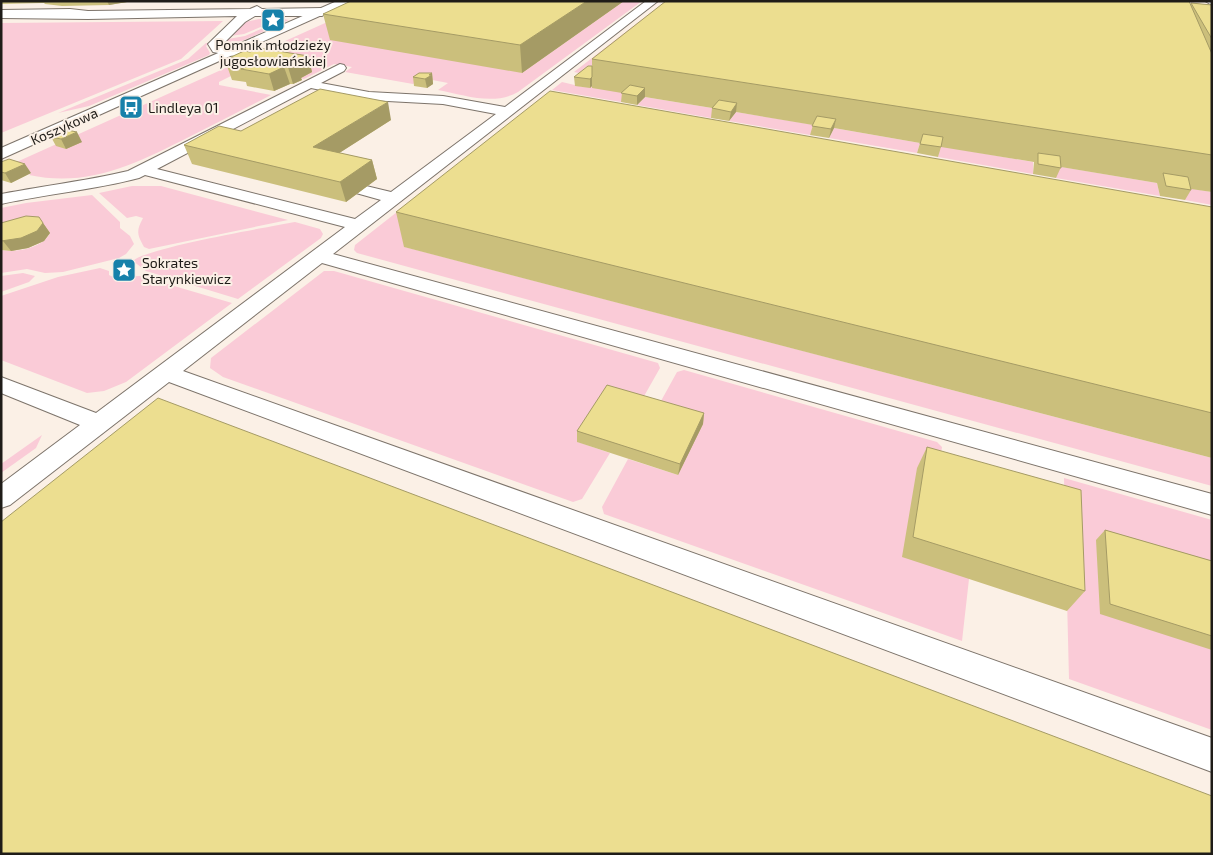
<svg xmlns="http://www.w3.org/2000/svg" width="1213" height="855" viewBox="0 0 1213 855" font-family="'Exo 2',sans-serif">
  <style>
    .green { fill: #facbd7 }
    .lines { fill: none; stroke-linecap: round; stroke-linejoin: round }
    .service-casing { stroke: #7d746b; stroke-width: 2 }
    .minor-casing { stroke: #7d746b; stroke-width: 2 }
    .tertiary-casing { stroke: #7d746b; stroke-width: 2 }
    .service { fill: #fff; fill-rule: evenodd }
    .minor { fill: #fff; fill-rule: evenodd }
    .tertiary { fill: #fff; fill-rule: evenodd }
    .wall { fill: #cbbf7c }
    .shaded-wall { fill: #a59b65 }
    .building { fill: #ecde90; stroke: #a59b65 }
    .labels { text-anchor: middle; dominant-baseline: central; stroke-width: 4; stroke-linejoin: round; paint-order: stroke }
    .far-poi-label { font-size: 14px; fill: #1f1c18; stroke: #fbf0e6; text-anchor: start }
    .far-street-label { font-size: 14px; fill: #1f1c18; stroke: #fbf0e6 }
  </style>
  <rect width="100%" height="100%" fill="#fbf0e6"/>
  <path class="green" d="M374 1 522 73 624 1H642L518 92C494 106 464 95 438 90L448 83 422 78 413 84 345 72 352 67 334 64 304 79 300 78 311 72 249 67 219 82V85L271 95C244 109 216 123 189 137 137 163 89 188 29 175L31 173 1 169Z
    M654 10 677 14 630 94 621 102 552 90 562 82 583 87 589 75 574 72Z
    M259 19H280L244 34 230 36 245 22Z
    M284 19 289 20 231 46 224 43 228 39 245 36Z
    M223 21 181 59 1 133V23Z
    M206 43H209L206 46 210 53 209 55 89 106 58 113 188 59Z
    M645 97 718 109 711 118 637 105Z
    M736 112 815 125 810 135 729 121Z
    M834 128 920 143 917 153 829 138Z
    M500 131 405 247 1212 458V486L357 253 354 250 355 245Z
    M940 146 1033 162V174L938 157Z
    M1056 166 1157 183 1160 196 1056 178Z
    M132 186H161L288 220 149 249 144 247C137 234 136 231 143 218L136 216 127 218 99 193Z
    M1182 187 1212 192V205L1185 200Z
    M92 195 120 222V228L130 236 134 244 126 254 119 258 63 272 45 273 27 269 1 273V250C16 253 43 248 50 233L46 228H1V208L26 203Z
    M295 222 320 229 323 234 321 238 238 299 146 271 133 261C145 248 269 227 295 222Z
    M100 268 109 271V275L113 277 140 276 232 303 126 382 104 391 87 393 1 360V296L58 277Z
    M324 271H334L658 363 660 368 639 405 578 442 610 453 582 499 573 502 223 377 210 368 211 358Z
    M23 273 35 276 29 282 1 292V276Z
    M684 370 937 442 942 447 938 474 969 579 962 641 604 514 602 507 628 459 678 475 656 410 677 372Z
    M42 435 36 448 1 473V464Z
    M1064 478 1212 520V730L1069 679Z"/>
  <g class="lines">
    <g class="service-casing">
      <path id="service" d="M646 1H658L333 254 1212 494V515L322 263 183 371 1212 738V772L169 382 10 505 1 508V484L80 425 1 393V377L96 413 345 227 145 175 139 178C93 190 47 194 1 204V194C43 186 86 181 128 171L340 64 344 65 346 68 344 71 321 83 369 92 443 96 505 107ZM311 88 369 100 443 104 496 114 391 192 362 185 356 187 354 190 356 193 381 200 355 219 157 169Z
        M1205 1H1212V5Z"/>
    </g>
    <g class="minor-casing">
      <path id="minor" d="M257 6 262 9 322 8 328 12 322 16H255L245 22 222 45 239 49 241 52 239 55 234 56 213 52 208 44 237 16 88 19 1 18V10L70 9 88 11 250 9Z"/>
    </g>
    <g class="tertiary-casing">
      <path id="tertiary" d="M337 1H353L1 159V148Z"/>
    </g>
    <use href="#service" class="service"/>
    <use href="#minor" class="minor"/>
    <use href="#tertiary" class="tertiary"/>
  </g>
  <path class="wall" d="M1 1H239L229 2H127L109 5 62 6 45 4 44 3 1 4Z
    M624 1 522 73 330 40 323 14Z
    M1191 3 1212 5V192L1191 189V190L1185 200 1160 196 1157 183 1061 167 1056 178 1033 174 1034 162 941 147 938 157 917 153 920 143 834 128 829 138 810 135 813 125 736 112 729 121 711 118 712 108 645 97 637 105 621 102 622 93 592 88V86L590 88 575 86 574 77 592 66V59L1190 5Z
    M250 52 308 56 312 72 301 78 302 80 293 84H290L274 91 247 86 246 82 232 80 226 63 232 60 231 57Z
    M432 73 433 84 427 88 414 86 413 77Z
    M391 120 339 153 372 160 377 179 346 202 192 164 184 145 241 131Z
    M51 137 82 142 66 149 56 146Z
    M1 162 31 173 11 183 1 180Z
    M1212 207V458L404 247 396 212Z
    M1 223H43L50 233 44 241 28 248 11 251 1 250Z
    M704 413 703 424 678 475 577 442V431Z
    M927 447 1085 591 1067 611 902 557 917 468Z
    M1105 530 1212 561V650L1100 614 1096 540Z"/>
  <path class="shaded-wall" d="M107 1H127V2L109 5Z
    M587 1H624L522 73 520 45Z
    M308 56 312 72 301 78 302 80 293 84 288 67 293 63Z
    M284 67 290 84 274 91 269 74Z
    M432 73 433 84 427 88 425 79Z
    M592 77V86L590 88V79Z
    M645 88V97L637 105V96Z
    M388 102 391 120 319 166 313 147Z
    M737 103 736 112 729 121 731 112Z
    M836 119 834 128 829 138 831 129Z
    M77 132 82 142 66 149 61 139Z
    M372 160 377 179 346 202 340 182Z
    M25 164 31 173 11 183 5 173Z
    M43 223 50 233 44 241 28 248 11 251 3 241Z
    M704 413 703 424 678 475 680 464Z"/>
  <path class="building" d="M351 1H587L520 45 323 14Z
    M666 1H1189L1212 54V155L592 59Z
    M1191 3 1212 5V39Z
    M260 48 308 56 293 63H297L288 67H284L269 74 241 69 246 67 226 63 237 58 231 57 244 51 250 52Z
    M588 66H592V77L590 79 574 77Z
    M419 73H432L429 75H432L425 79 413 77Z
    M630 85 645 88 637 96 621 93Z
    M320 89 388 102 313 147 372 160 340 182 184 145 219 126 241 131Z
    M550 91 1212 207V413L396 212Z
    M719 100 737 103 731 112 712 108Z
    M817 116 836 119 831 129 812 126Z
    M67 130 77 132 61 139 51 137Z
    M923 134 943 137 941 147 920 144Z
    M1038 153 1060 156 1061 168 1038 164Z
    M9 159 25 164 5 173 1 172V162Z
    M1163 173 1188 177 1191 190 1166 186Z
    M26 216 39 217 43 223 37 231 21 238 1 241V223Z
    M607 385 704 413 680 464 577 431Z
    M158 398 1212 796V854H1V522Z
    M927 447 1081 490 1085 591 913 537Z
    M1105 530 1212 561V636L1110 604Z"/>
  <defs>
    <g id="sight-square" transform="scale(1.25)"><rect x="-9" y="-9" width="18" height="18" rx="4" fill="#1781aa" stroke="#fbf0e6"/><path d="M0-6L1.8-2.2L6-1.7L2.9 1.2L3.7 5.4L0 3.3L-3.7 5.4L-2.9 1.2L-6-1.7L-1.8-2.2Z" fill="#fff"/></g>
    <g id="bus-square" transform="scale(1.25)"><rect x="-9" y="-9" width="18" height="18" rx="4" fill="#1781aa" stroke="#fbf0e6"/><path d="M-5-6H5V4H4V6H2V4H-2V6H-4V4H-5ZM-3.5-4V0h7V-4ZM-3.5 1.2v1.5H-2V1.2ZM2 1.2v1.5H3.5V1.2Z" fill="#fff"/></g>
  </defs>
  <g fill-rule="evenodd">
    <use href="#sight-square" x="273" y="20"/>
    <use href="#bus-square" x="131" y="107"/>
    <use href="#sight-square" x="124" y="270"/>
  </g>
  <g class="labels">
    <g class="far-poi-label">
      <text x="273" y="44" text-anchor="middle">Pomnik młodzieży<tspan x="273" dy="16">jugosłowiańskiej</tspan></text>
      <text x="148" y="107">Lindleya 01</text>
      <text x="142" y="262">Sokrates<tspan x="142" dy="16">Starynkiewicz</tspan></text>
    </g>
    <g class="far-street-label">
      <text transform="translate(64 126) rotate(-24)">Koszykowa</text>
    </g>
  </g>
  <rect width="1213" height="855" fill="none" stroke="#1f1c18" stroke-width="5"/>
</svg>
